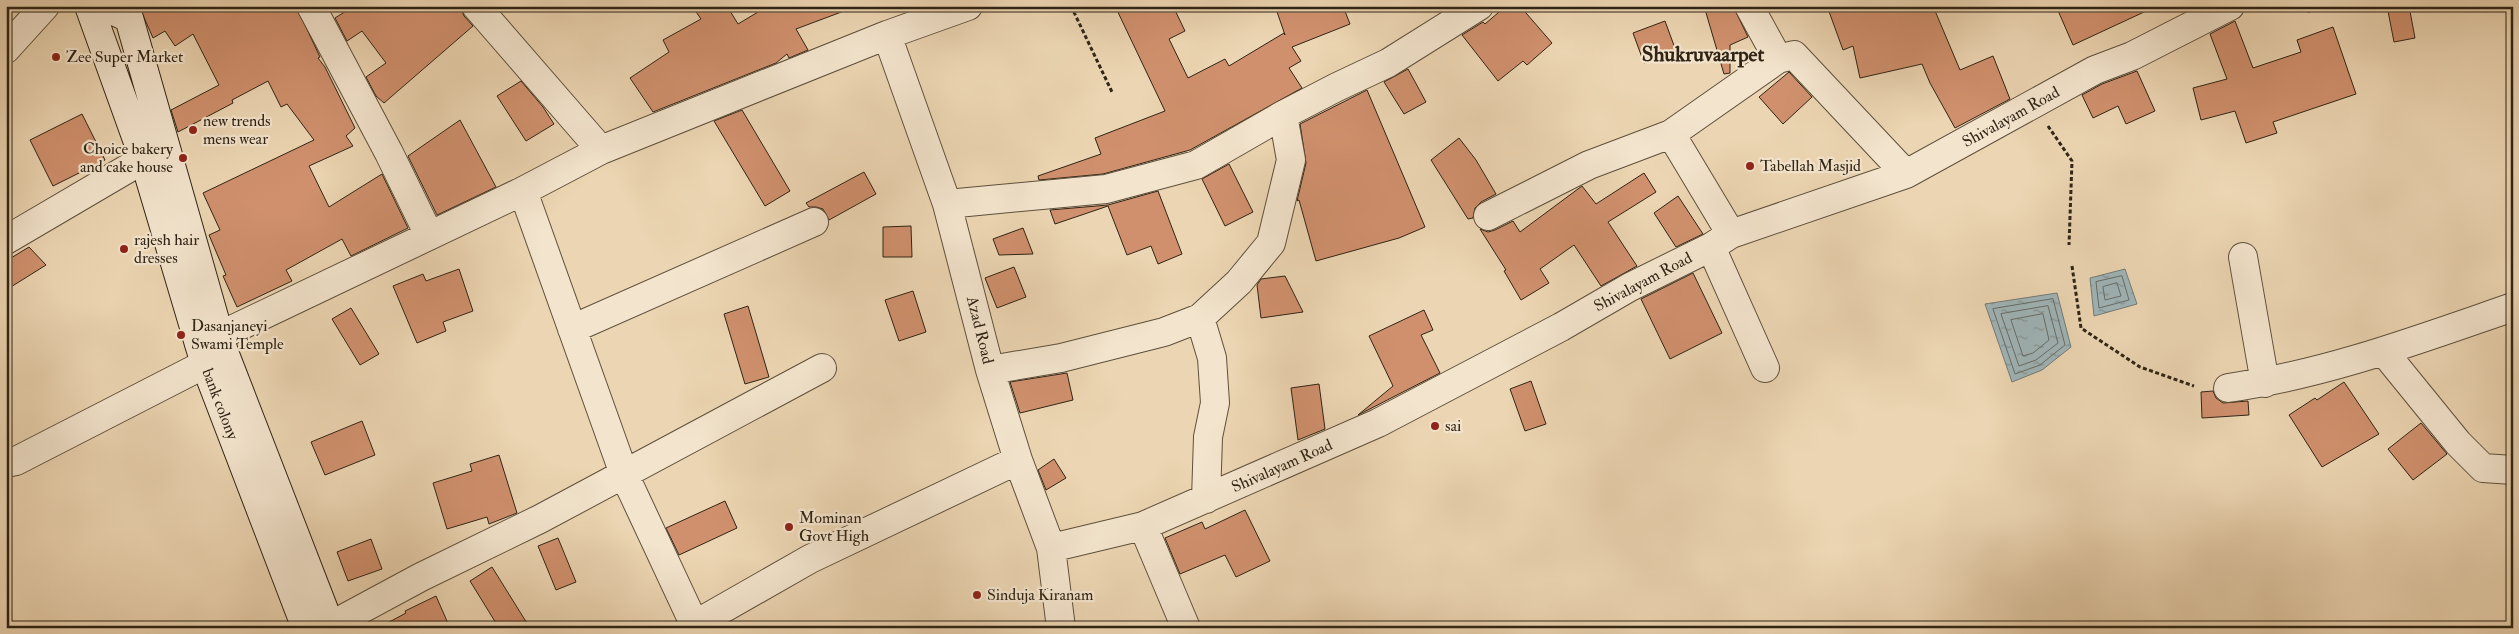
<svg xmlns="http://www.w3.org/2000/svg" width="2519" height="634" viewBox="0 0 2519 634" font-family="'IM FELL Double Pica',serif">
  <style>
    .water { fill: url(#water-ripples); stroke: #727b77 }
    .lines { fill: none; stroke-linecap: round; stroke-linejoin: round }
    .shore { stroke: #676c67; stroke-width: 1 }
    .building { fill: #d0906d; stroke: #2f2415 }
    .street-casing { stroke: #5e503c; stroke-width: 30 }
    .secondary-casing { stroke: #2f2415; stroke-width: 30 }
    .path { stroke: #2f2415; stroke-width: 3; stroke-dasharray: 4 2.5; stroke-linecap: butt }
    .street { stroke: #f3e4cd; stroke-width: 28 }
    .secondary { stroke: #f3e4cd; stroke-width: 28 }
    .poi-dot { fill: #8f2418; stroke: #f3e4cd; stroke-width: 2 }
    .labels { text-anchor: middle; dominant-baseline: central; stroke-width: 4.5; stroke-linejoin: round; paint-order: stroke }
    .poi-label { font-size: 16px; fill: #2f2415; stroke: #f3e4cd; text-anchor: start }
    .street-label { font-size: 16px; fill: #2f2415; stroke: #f3e4cd }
    .district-label { font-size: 21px; font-weight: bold; fill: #2f2415; stroke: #f3e4cd }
  </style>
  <defs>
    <pattern id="water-ripples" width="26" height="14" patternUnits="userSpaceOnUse" patternTransform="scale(1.25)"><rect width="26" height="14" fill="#9fb5b9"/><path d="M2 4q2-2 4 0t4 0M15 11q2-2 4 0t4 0" fill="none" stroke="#829395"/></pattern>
  </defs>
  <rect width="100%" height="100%" fill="#ecd5b2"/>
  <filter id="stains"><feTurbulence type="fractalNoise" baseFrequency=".004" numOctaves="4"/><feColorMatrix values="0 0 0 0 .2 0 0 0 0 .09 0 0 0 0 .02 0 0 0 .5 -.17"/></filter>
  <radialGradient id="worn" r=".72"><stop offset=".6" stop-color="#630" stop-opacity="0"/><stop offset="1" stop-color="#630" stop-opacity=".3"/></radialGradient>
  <path class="water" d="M2125 269 2137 304 2094 316 2090 278Z
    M2057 293 2071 347 2042 370 2012 382 1985 304Z"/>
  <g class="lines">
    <path class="shore" d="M2122 276 2129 300 2099 308 2096 282Z
      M2117 283 2121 296 2105 300 2103 287Z
      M2053 299 2065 345 2040 365 2015 374 1993 309Z
      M2048 306 2058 343 2036 360 2019 366 2001 314Z
      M2043 314 2049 340 2033 353 2023 356 2011 320Z"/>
  </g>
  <path class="building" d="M139 6H296L320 57 318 58 325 67 355 128 346 136 353 146 309 166 329 207 382 174 408 228 351 256 342 239 286 270 292 281 237 307 223 276 226 275 209 235 220 230 203 193 314 140 287 104 281 107 268 81 232 100 233 103 178 132 171 110 219 85 193 34 175 46 165 31 153 38Z
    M354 6H460L464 16 473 26 384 103 376 96 366 77 386 63 362 31 347 41 335 18Z
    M692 6H727L738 24 768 6H851L852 8 796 29 808 50 789 58 787 54 776 63 653 112 630 78 669 52 663 40 701 19Z
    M1115 6H1173L1185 31 1169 39 1188 78 1225 59 1229 66 1284 33 1285 35 1275 6H1343L1350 24 1292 47 1301 61 1289 68 1302 88 1190 150 1103 174 1039 180 1038 176 1101 154 1095 138 1165 111Z
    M1506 6H1520L1552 43 1527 65 1523 61 1498 81 1462 35 1483 22 1485 24Z
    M1704 6H1733L1748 37 1730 45V73L1724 74Z
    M1827 6H1933L1960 70 1993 56 2010 99 1955 128 1930 83 1922 64 1860 78 1853 46 1843 50Z
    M2056 6H2157L2073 45Z
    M2387 6H2409L2415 38 2394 42Z
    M1665 21 1676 51 1644 63 1633 33Z
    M2235 21 2253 68 2301 52 2297 40 2333 27 2356 94 2273 122 2277 133 2246 143 2235 111 2201 120 2193 88 2227 79 2210 34Z
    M1408 69 1426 102 1404 114 1384 82Z
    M2137 71 2155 111 2126 124 2118 106 2093 118 2082 95 2102 84Z
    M1789 72 1812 97 1783 124 1759 97Z
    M521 81 543 107 554 124 526 141 497 96Z
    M1367 90 1425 227 1399 238 1316 261 1299 200 1297 201 1306 163 1300 124Z
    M742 110 790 191 765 206 714 121Z
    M82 114 105 160 53 186 30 140Z
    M460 120 496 187 437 215 408 156Z
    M1459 138 1476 160 1496 194 1481 202 1475 208 1473 218 1468 219 1431 160Z
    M1229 164 1253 212 1225 226 1202 179Z
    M864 172 876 194 829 220 823 209 816 207H809L806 203Z
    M1644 173 1656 192 1608 222 1637 266 1601 286 1574 245 1540 269 1549 283 1521 300 1504 271 1506 270 1480 229 1488 232 1495 230 1513 221 1520 232 1582 186 1596 204Z
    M1158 191 1182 254 1158 264 1151 246 1127 255 1108 206 1055 224 1050 210 1108 205Z
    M1678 196 1703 234 1676 247 1654 213Z
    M911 226 912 257H883V227Z
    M1023 228 1033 254 999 255 993 239Z
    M29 247 46 265 6 290V261Z
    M1014 267 1026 297 997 308 985 278Z
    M459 269 473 311 443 322 446 331 417 343 393 286 423 274 426 281Z
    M1693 273 1722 333 1670 359 1641 299Z
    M1285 276 1303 312 1261 318 1257 285 1261 279Z
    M913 291 926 332 899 341 885 300Z
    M748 306 769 377 745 384 724 314Z
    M351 308 379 354 360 365 332 319Z
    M1424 310 1433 330 1421 335 1440 373 1358 415 1393 386 1369 336Z
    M1067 373 1073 400 1020 413 1010 382Z
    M1531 381 1546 424 1525 431 1510 389Z
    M2344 382 2379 434 2322 467 2289 415 2315 398 2317 400Z
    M1319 384 1325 429 1298 440 1291 388Z
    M2213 391 2216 398 2223 403 2248 401 2249 415 2202 418 2201 392Z
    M362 421 375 455 325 475 311 442Z
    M2421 423 2447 454 2413 480 2388 449Z
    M499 455 517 513 489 524 487 517 447 529 433 483 472 471 470 464Z
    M1054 459 1066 478 1046 490 1038 470Z
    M725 501 737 528 679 555 666 528Z
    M1245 510 1270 561 1236 577 1225 555 1180 574 1165 538 1202 522 1205 529Z
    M558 538 576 582 556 590 538 546Z
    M371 539 382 569 348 581 337 552Z
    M492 567 530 628H499L470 581Z
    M436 596 450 628H378L406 613 405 611Z"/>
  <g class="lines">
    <g class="street-casing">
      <path id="street" d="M311 6 389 153 429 235
        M476 6 601 150
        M1749 6 1778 59
        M887 35 947 204 990 370 1018 460 1051 548 1061 628
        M6 49 45 6
        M1671 134 1731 234
        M523 191 624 474 696 628
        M947 204 1106 189 1196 165 1283 115
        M1488 216 1589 165 1671 134 1778 59 1794 55 1906 174
        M6 240 144 159
        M1711 247 1765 368
        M2243 257 2265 383
        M1200 318 1212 358 1215 403 1208 437 1206 499
        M572 329 814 222
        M199 343 219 336 523 191 601 150 887 35 968 6
        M2384 352 2458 443 2483 468 2513 470
        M990 370 1061 358 1164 332 1200 318 1239 282 1271 243 1291 160 1283 115 1337 87 1388 63 1479 6
        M2228 388C2327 374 2420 339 2513 307
        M6 463 16 461 205 364
        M1143 526 1186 628
        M1051 548 1143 526 1378 423 1561 327 1630 287 1711 247 1731 234 1906 174 2095 70 2132 56 2230 6
        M330 626 421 577 540 519 822 368
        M689 628 810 559 1018 460"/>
    </g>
    <g class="secondary-casing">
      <path id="secondary" d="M89 6 144 159 205 364 306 628
        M103 6 129 18 224 352 331 628"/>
    </g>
    <path class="path" d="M1071 6 1112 92
      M2303 6 2310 12
      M2048 126 2072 161 2069 245
      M2072 266 2081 328 2140 367 2194 386"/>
    <use href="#street" class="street"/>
    <use href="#secondary" class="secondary"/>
  </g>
  <g class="poi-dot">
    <circle cx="56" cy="57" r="5"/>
    <circle cx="193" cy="130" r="5"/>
    <circle cx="183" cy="158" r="5"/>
    <circle cx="1750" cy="166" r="5"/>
    <circle cx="124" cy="249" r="5"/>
    <circle cx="181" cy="335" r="5"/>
    <circle cx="1435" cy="426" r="5"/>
    <circle cx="789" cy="527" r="5"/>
    <circle cx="977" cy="595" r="5"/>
  </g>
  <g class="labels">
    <g class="poi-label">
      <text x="66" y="57">Zee Super Market</text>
      <text x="203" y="121">new trends<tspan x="203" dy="18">mens wear</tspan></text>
      <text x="173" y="149" text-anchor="end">Choice bakery<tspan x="173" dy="18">and cake house</tspan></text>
      <text x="1760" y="166">Tabellah Masjid</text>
      <text x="134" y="240">rajesh hair<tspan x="134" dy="18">dresses</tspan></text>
      <text x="191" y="326">Dasanjaneyi<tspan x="191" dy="18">Swami Temple</tspan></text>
      <text x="1445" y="426">sai</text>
      <text x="799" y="518">Mominan<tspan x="799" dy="18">Govt High</tspan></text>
      <text x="987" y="595">Sinduja Kiranam</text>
    </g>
    <g class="street-label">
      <text transform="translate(2011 117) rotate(-29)">Shivalayam Road</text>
      <text transform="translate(1643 282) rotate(-28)">Shivalayam Road</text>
      <text transform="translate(980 330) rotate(76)">Azad Road</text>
      <text transform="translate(220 404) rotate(69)">bank colony</text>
      <text transform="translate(1282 466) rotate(-24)">Shivalayam Road</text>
    </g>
    <g class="district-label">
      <text x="1703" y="54">Shukruvaarpet</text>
    </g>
  </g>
  <rect width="2519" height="634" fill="none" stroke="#ecd5b2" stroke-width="25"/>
  <rect x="8" y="8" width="2504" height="619" fill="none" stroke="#2f2415" stroke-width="2.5"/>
  <rect x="12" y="12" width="2494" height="609" fill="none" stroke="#2f2415"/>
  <rect width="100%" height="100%" filter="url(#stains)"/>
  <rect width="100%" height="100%" fill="url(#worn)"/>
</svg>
